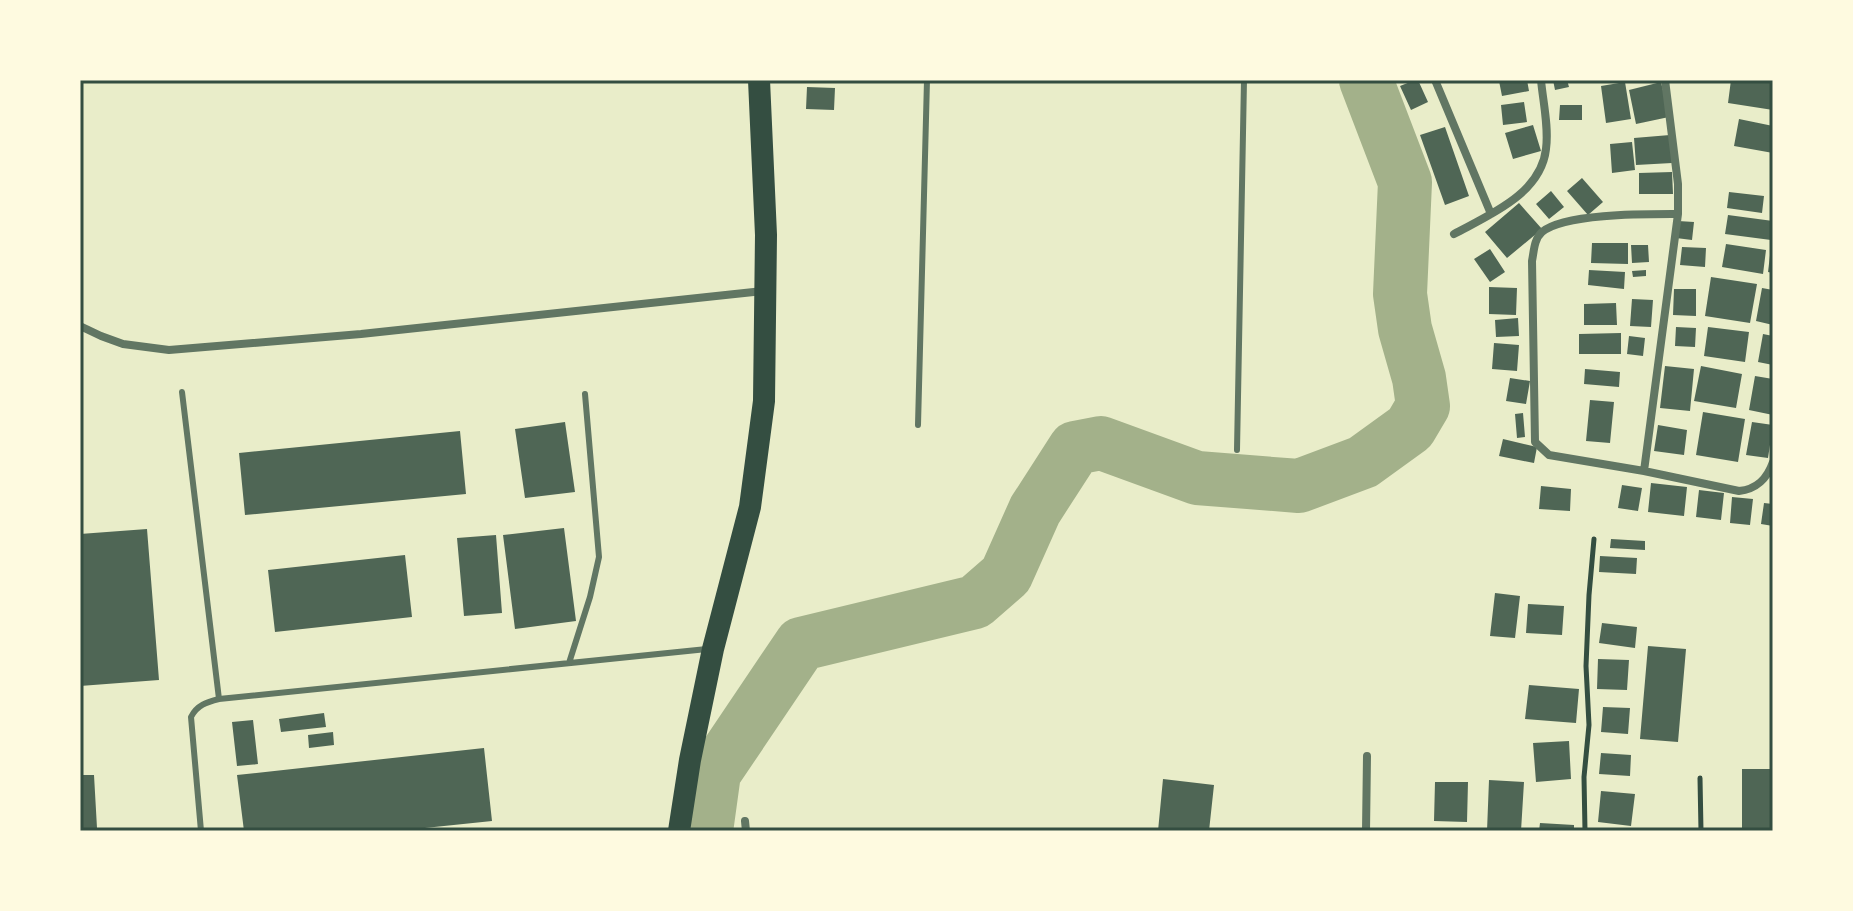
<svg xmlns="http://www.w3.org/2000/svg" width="1853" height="911" viewBox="0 0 1853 911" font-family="'PT Sans Narrow',sans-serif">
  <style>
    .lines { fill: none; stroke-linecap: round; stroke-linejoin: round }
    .river { stroke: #a3b18a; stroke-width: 54 }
    .building { fill: #4f6655 }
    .path { stroke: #344e41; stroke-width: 5 }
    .service { stroke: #617663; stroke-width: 6 }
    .minor { stroke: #617663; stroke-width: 8 }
    .trunk { stroke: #344e41; stroke-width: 22 }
    .neatline { fill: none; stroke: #344e41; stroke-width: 3 }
  </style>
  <rect width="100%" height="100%" fill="#e9edc9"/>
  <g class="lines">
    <path class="river" d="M706 831 714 773 801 644 975 602 1006 575 1035 510 1075 448 1101 443 1197 478 1299 486 1363 462 1410 428 1423 406 1419 378 1405 329 1400 294 1405 182 1366 80"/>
  </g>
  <path class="building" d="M1415 80H1418L1428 102 1411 110 1400 86Z
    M1527 80 1529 91 1502 96 1499 81Z
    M1553 80H1567L1569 87 1555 90Z
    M1731 80H1773V110L1728 103Z
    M1625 82 1631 119 1606 123 1601 86Z
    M1661 82 1669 117 1636 124 1629 90Z
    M807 87 835 88 834 110 806 109Z
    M1524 102 1527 122 1503 125 1501 105Z
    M1560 105H1582V120H1559Z
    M1739 119 1773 126V153L1734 146Z
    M1533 125 1541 151 1513 159 1505 133Z
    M1445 127 1469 196 1445 205 1420 135Z
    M1670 135 1672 163 1636 165 1634 138Z
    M1632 142 1635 170 1612 173 1610 144Z
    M1672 172 1673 194H1639V173Z
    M1582 178 1603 202 1588 215 1567 191Z
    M1551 191 1564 207 1549 219 1536 204Z
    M1729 192 1764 196 1762 213 1727 208Z
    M1519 203 1542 229 1507 258 1485 232Z
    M1728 215 1773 221 1771 240 1725 234Z
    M1678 221 1694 222 1692 240 1676 238Z
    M1592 243H1628V264L1591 263Z
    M1726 244 1766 250 1763 274 1722 267Z
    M1631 245H1648L1649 262 1632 263Z
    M1682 247 1706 248 1705 267 1680 265Z
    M1771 247H1773V273L1768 272Z
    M1490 249 1505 272 1490 282 1474 259Z
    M1589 270 1625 272 1624 289 1588 285Z
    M1646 270V276L1633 277 1632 271Z
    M1711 277 1757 284 1750 323 1705 316Z
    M1489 287 1517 288 1516 315 1489 314Z
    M1762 288 1773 290V325L1756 321Z
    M1674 289H1696V316L1673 315Z
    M1632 299 1653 300 1651 327 1630 326Z
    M1616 303 1617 325H1584V304Z
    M1518 318 1519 336 1496 337 1495 320Z
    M1676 327 1696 328 1695 347 1675 346Z
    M1708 327 1749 332 1745 362 1704 356Z
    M1621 333V354H1579V334Z
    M1763 334 1773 336V365L1758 362Z
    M1629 336 1645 338 1643 356 1627 354Z
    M1494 343 1519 345 1517 371 1492 369Z
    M1665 366 1694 369 1690 411 1660 408Z
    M1701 366 1742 374 1736 408 1694 401Z
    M1585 369 1620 372 1619 387 1584 384Z
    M1755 376 1773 379V415L1749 410Z
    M1510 378 1530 381 1526 404 1506 401Z
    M1590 400 1614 402 1610 443 1586 441Z
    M1703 412 1745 419 1738 462 1696 455Z
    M1523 413 1525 437 1517 438 1515 414Z
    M565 422 575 492 525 498 515 429Z
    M1752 422 1773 425 1768 458 1746 455Z
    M1658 425 1687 430 1684 455 1654 451Z
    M460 431 466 494 245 515 239 453Z
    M1503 439 1537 447 1534 463 1499 456Z
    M1651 483 1687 487 1684 516 1648 512Z
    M1622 485 1642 488 1638 511 1618 508Z
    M1541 486 1571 489 1570 511 1539 509Z
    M1699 490 1724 493 1721 520 1696 517Z
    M1732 497 1753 499 1750 525 1730 523Z
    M1764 503 1773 504V526L1761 524Z
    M564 528 576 621 515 629 503 535Z
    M147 529 159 680 80 686V534Z
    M496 535 502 613 464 616 457 538Z
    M1611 539 1645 541V550L1610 548Z
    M405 555 412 617 275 632 268 570Z
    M1600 556 1637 558 1636 574 1599 572Z
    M1495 593 1520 596 1515 638 1490 636Z
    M1528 604 1564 606 1562 635 1526 633Z
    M1602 623 1637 627 1635 648 1599 643Z
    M1648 646 1686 649 1678 742 1640 739Z
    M1598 659 1629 660 1627 690 1597 689Z
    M1529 685 1579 689 1576 723 1525 719Z
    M1603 707 1630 708 1628 734 1601 732Z
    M324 713 326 727 281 732 279 719Z
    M253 720 258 764 237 766 232 722Z
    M333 732 334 745 309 748 308 735Z
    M1569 741 1571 779 1536 782 1533 743Z
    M484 748 492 821 396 831H244L237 775Z
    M1601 753 1631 755 1630 776 1599 774Z
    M1742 769H1773V831H1742Z
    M80 775H94L97 828 80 829Z
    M1163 779 1214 785 1209 831H1158Z
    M1489 780 1524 782 1521 831H1487Z
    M1435 782H1468L1467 822 1434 821Z
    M1601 791 1635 794 1631 826 1598 822Z
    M1540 823 1574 825V831H1539Z"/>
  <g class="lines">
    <path class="path" d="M1700 778 1701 831
      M1585 831 1584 777 1589 725 1586 666 1589 595 1594 539"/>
    <path class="service" d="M182 392 219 699
      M918 425 927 80
      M1237 450 1244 80
      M569 663 590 597 599 557 585 394
      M201 831 191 717C197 705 207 702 219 699L707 649"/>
    <path class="minor" d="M1435 80 1491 214
      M1678 214C1648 214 1564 213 1542 232 1534 239 1534 251 1532 261L1535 442 1549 455 1644 471 1739 491C1757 489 1767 479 1773 462
      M1454 234C1489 215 1541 194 1546 149 1549 127 1543 102 1541 80
      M80 326 101 336 123 344 169 350 361 334 763 291
      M1644 471 1678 214V184L1665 80
      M745 821 746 831
      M1366 831 1367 756"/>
    <path class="trunk" d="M679 831 690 760 713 649 750 507 764 401 766 235 759 80"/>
  </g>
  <rect width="1853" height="911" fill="none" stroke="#fefae0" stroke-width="164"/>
  <rect x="82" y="82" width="1689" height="747" class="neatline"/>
</svg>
